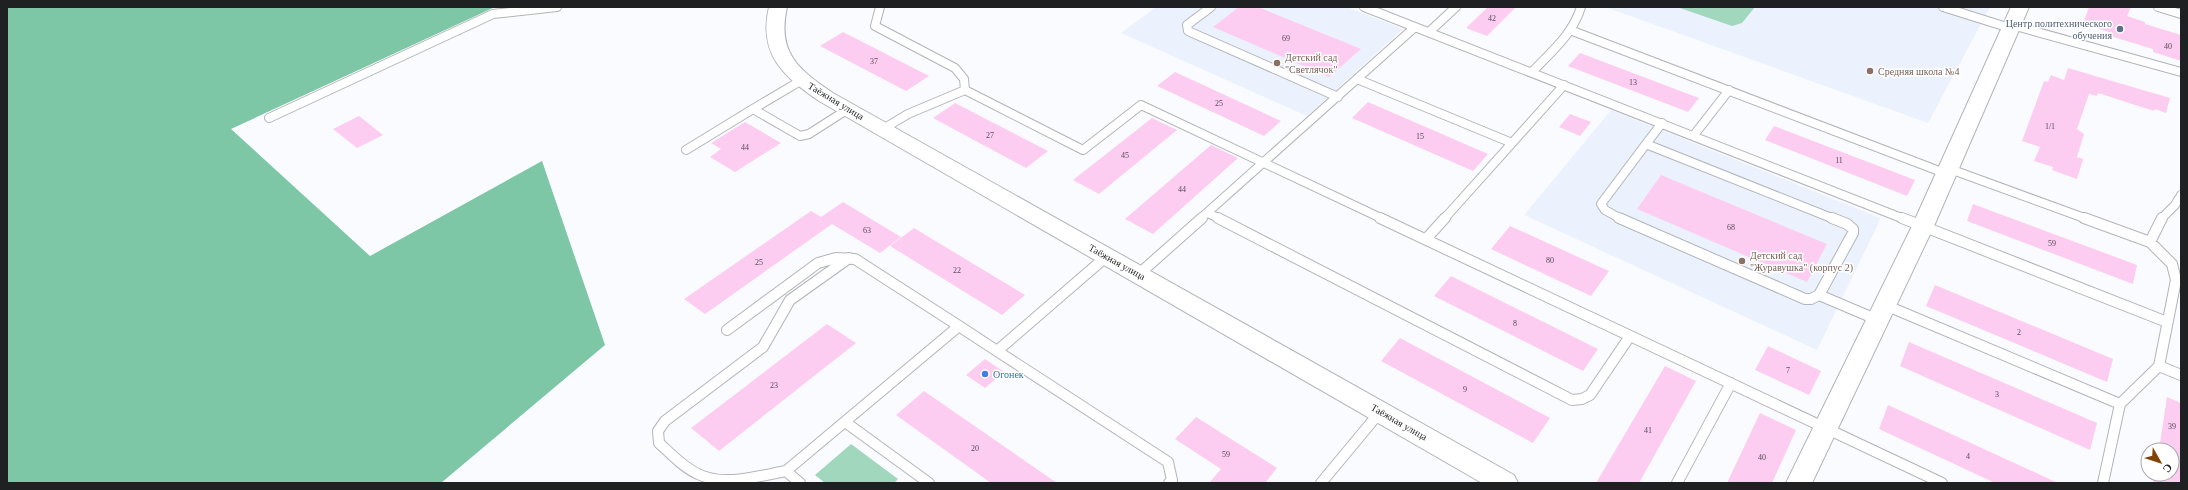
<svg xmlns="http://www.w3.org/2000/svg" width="2188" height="490" viewBox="0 0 2188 490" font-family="'Times New Roman',serif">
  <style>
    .built { fill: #ebf2fe }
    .green { fill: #a0d7bd }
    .forest { fill: #7dc7a6 }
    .building { fill: #fccdf1 }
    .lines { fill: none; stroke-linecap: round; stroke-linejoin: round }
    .lane-far1-casing { stroke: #b2b4b9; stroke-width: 10 }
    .lane-casing { stroke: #b2b4b9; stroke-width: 12 }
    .secondary-casing { stroke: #b2b4b9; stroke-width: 2 }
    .lane-far1 { stroke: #fff; stroke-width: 8 }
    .lane { stroke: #fff; stroke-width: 10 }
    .secondary { fill: #fff; fill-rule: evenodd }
    .service-dot { fill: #5c6f8a; stroke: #fff; stroke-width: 1.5 }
    .education-dot { fill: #8d6e63; stroke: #fff; stroke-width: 1.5 }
    .shop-dot { fill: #3f7fe0; stroke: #fff; stroke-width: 1.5 }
    .labels { text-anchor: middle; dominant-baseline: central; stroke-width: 3; stroke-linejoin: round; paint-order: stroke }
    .number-label { font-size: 8px; fill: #564b56 }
    .service-label { font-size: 10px; fill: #4e5e75; stroke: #fff; text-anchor: end }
    .education-label { font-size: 10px; fill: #785e54; stroke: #fff; text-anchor: start }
    .street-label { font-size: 10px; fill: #1f2022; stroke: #fff }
    .shop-label { font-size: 10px; fill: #366cbe; stroke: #fff; text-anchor: start }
  </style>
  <rect width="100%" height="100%" fill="#fafbfe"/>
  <path class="built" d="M1156 7H1347L1403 29 1307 116 1121 33Z
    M1605 7H1990L1928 123Z
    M1611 110 1881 218 1817 350 1524 215Z"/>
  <path class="green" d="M1677 7H1755L1742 23 1732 26Z
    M851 444 898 479 894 483H825L815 475Z"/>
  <path class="forest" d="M7 7H495L231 129 370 256 542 161 605 345 441 483H7Z"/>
  <path class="building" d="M1239 7H1258L1361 49 1329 77 1213 27Z
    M1488 7H1516L1487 36 1466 28Z
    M2089 7H2131L2127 16 2145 22V24L2181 35V61L2153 52V49L2110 36 2112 33 2083 24Z
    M843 32 929 76 906 91 820 46Z
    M1580 53 1699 98 1688 112 1568 66Z
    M2068 68 2170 98 2166 113 2155 109 2154 111 2098 93 2097 96 2089 94 2077 129 2084 134 2077 157 2083 159 2077 179 2052 170 2053 167 2034 161 2040 147 2022 141 2044 81 2048 82 2051 75 2064 80Z
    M1175 72 1281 121 1264 136 1157 86Z
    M1368 102 1488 154 1473 171 1352 118Z
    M955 103 1048 151 1026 168 933 118Z
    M1570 114 1591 122 1580 136 1559 127Z
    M359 116 383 135 357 148 333 129Z
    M1152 118 1177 130 1099 194 1073 180Z
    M745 122 781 143 735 172 710 157 721 149 711 143Z
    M1774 126 1915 180 1907 196 1765 140Z
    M1211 145 1238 158 1153 234 1125 219Z
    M1661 175 1827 244 1807 282 1637 209Z
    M843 202 901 237 880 253 832 224 705 314 684 299 811 211 821 217Z
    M1973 204 2137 265 2133 284 1967 221Z
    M1510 226 1609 271 1591 296 1491 249Z
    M914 228 1025 295 1002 315 890 246Z
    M1451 276 1598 349 1583 371 1434 296Z
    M1935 285 2113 359 2107 382 1926 306Z
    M827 324 856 343 719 451 691 428Z
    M1400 338 1550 418 1533 443 1381 361Z
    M1909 342 2097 423 2090 450 1900 366Z
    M1768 346 1821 371 1809 395 1755 370Z
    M985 359 1004 372 985 388 966 375Z
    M1665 366 1696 381 1639 483H1596Z
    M924 391 1057 483H991L896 415Z
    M2167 397 2181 403V483H2153L2155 474H2172V450H2159Z
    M1888 405 2058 483H1995L1879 429Z
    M1760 413 1796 430 1772 483H1727Z
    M1196 417 1277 468 1265 483H1209L1221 469 1175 439Z"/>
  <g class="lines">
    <g class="lane-far1-casing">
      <path id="lane-far1" d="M880 7 875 26 955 68 964 79 965 90
        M1211 7 1187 25 1188 31 1338 97
        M1364 7 1904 219
        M1943 7 2010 28
        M2158 7 2181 14
        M2012 25 2181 72
        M1570 30 1947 174
        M1429 32 1456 7
        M1532 72C1551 52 1573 34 1581 7
        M1357 79 1512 143
        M802 80 753 109 800 136 809 134 848 109
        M269 118 493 14 557 7
        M883 129 908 114 965 90 1083 150 1141 105 1383 219
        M1694 135 1729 90
        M1646 144 1834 219
        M1646 144 1662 123
        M686 150 753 109
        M1950 169 2087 219
        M1208 213 1220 219
        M1200 219 1415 27
        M1444 219 1564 85
        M1621 219 1605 210 1601 204 1646 144
        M2161 219 2175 205 2181 195"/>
    </g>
    <g class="lane-casing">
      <path id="lane" d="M1218 218 1572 400 1582 399 1590 395 1630 336
        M1380 218 1942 483
        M1619 218 1805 299H1811L1819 295 1853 233V229L1847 224 1832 218
        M1902 218 2167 322
        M1426 239 1445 218
        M2150 242 2162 218
        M1139 274 1202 218
        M1819 295 1878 320
        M1885 305 2120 404 2159 366 2176 280 2172 264 2150 242 2084 218
        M727 330 818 263 836 258 855 259 959 326
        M997 351 1168 462 1172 480 1169 483
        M2159 366 2181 375
        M845 422 929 483
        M786 471C758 476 724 487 698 474 683 467 671 454 659 443L658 431 665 421 763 347 790 300 849 258
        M800 483 786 471 959 326 997 351 1107 256
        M1321 483 1380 412
        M1677 483 1731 383
        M2103 483 2120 404"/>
    </g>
    <g class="secondary-casing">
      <path id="secondary" d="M769 7H787C777 52 797 69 833 93L1514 475 1518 483H1482L819 101C783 76 758 54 769 7Z
        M2011 7H2029L1934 226 1812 483H1786L1912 226Z"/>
    </g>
    <use href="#lane-far1" class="lane-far1"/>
    <use href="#lane" class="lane"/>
    <use href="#secondary" class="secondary"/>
  </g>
  <circle class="service-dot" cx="2120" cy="29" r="4"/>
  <g class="education-dot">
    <circle cx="1277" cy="63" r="4"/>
    <circle cx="1870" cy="71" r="4"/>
    <circle cx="1742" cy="261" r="4"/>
  </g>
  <circle class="shop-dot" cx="985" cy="374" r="4"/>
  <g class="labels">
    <g class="number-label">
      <text x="1492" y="18">42</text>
      <text x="1286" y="38">69</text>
      <text x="2168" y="46">40</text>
      <text x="874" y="61">37</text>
      <text x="1633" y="82">13</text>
      <text x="1219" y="103">25</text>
      <text x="2050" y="126">1/1</text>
      <text x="990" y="135">27</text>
      <text x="1420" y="136">15</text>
      <text x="745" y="147">44</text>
      <text x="1125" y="155">45</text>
      <text x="1839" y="160">11</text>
      <text x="1182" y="189">44</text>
      <text x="1731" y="227">68</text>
      <text x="867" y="230">63</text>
      <text x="2052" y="243">59</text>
      <text x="1550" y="260">80</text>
      <text x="759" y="262">25</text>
      <text x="957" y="270">22</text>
      <text x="1515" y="323">8</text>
      <text x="2019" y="332">2</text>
      <text x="1788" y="370">7</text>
      <text x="774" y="385">23</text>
      <text x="1465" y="389">9</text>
      <text x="1997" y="394">3</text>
      <text x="2172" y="426">39</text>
      <text x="1648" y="430">41</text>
      <text x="975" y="448">20</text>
      <text x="1226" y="454">59</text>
      <text x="1968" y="456">4</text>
      <text x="1762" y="457">40</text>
    </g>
    <g class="service-label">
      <text x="2112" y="23">Центр политехнического<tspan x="2112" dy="12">обучения</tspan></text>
    </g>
    <g class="education-label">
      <text x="1285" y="57">Детский сад<tspan x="1285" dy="12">"Светлячок"</tspan></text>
      <text x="1878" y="71">Средняя школа №4</text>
      <text x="1750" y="255">Детский сад<tspan x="1750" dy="12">"Журавушка" (корпус 2)</tspan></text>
    </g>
    <g class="street-label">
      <text transform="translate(836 101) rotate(31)">Таёжная улица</text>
      <text transform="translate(1117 262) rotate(29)">Таёжная улица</text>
      <text transform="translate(1399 422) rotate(30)">Таёжная улица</text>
    </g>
    <g class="shop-label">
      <text x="993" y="374">Огонек</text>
    </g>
  </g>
  <rect width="2188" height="490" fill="none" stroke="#1f2022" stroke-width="16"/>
  <g transform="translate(2160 462) rotate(129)"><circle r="19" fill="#ffffff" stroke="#a5a6a7"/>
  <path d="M0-3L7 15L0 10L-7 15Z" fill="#814302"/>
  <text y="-6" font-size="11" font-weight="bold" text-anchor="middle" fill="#1f2022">С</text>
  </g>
</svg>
